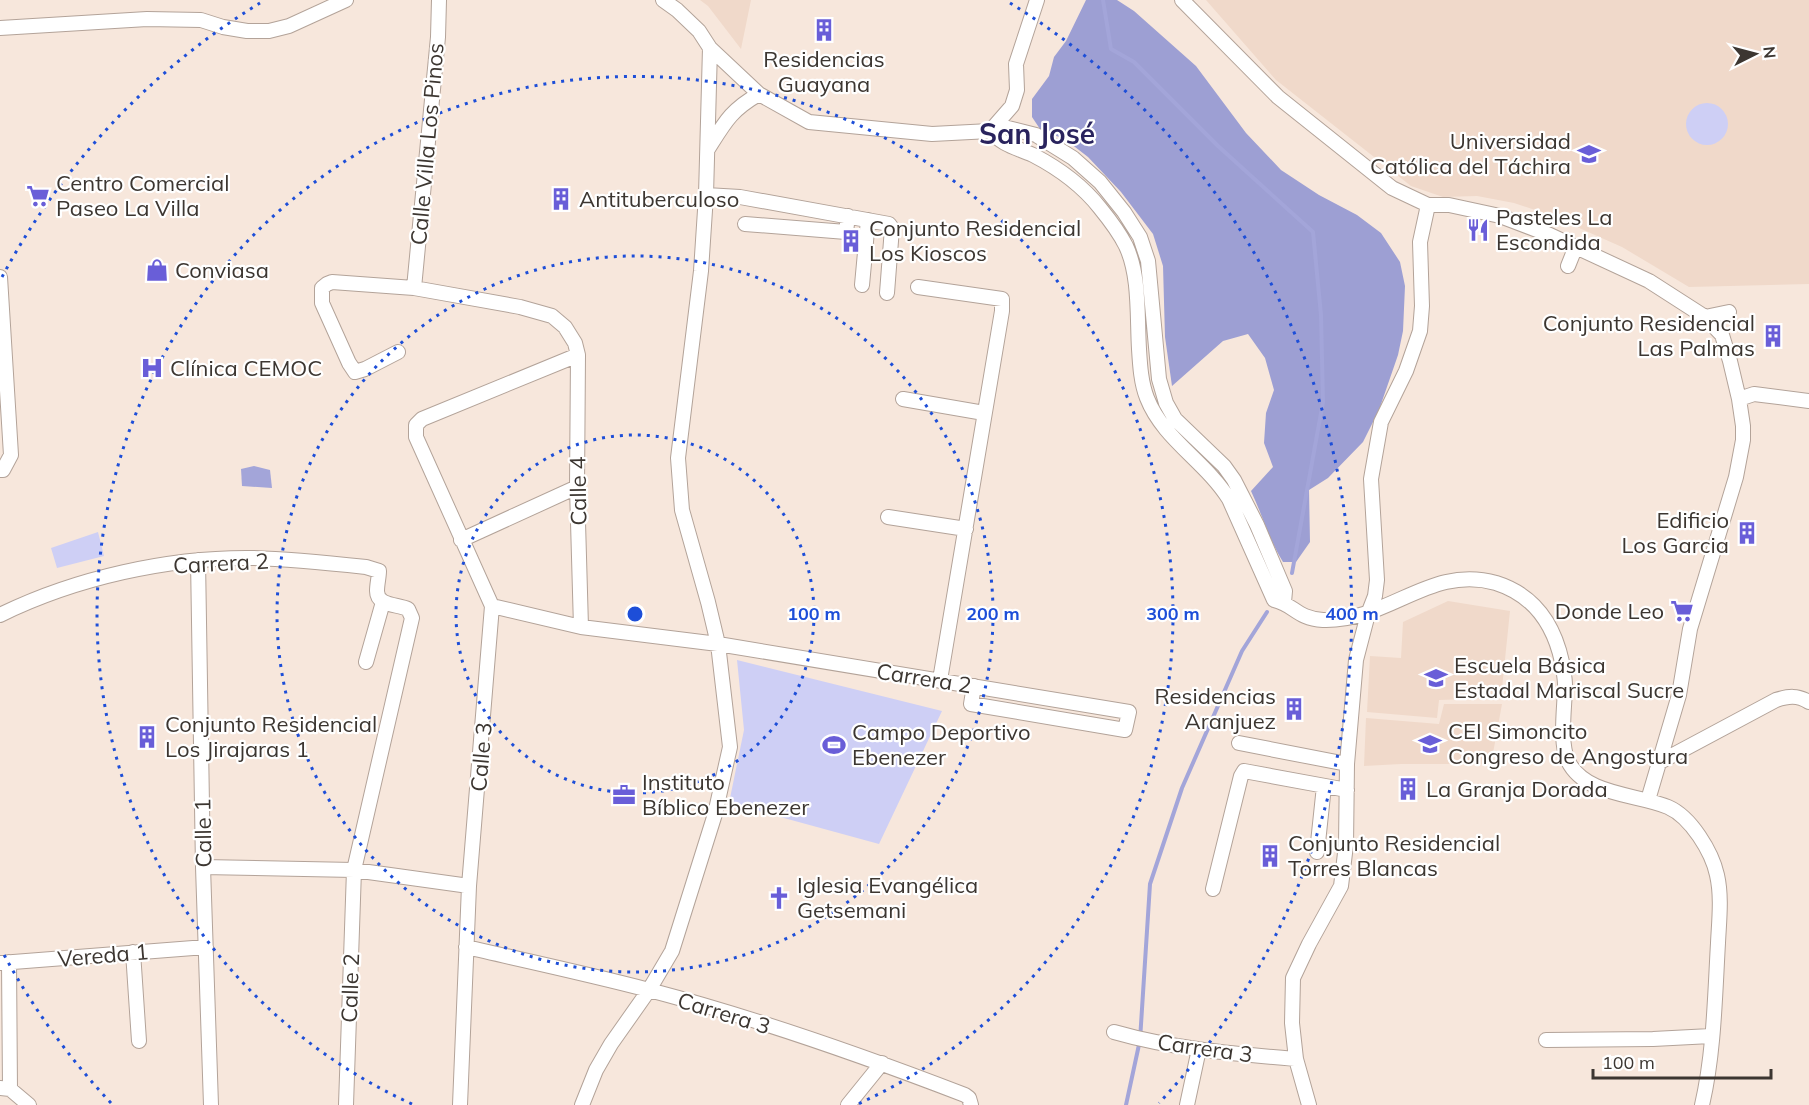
<svg xmlns="http://www.w3.org/2000/svg" width="1809" height="1105" viewBox="0 0 1809 1105" font-family="Mulish,sans-serif">
  <style>
    .built { fill: #f0d9ca }
    .green { fill: #cecff5 }
    .forest { fill: #9d9fd3 }
    .water { fill: #a3a5d9 }
    .lines { fill: none; stroke-linecap: round; stroke-linejoin: round }
    .stream { stroke: #a3a5d9; stroke-width: 4 }
    .street-casing { stroke: #b3a399; stroke-width: 16 }
    .street { stroke: #fff; stroke-width: 14 }
    .ring { fill: none; stroke: #1d4ed8; stroke-width: 3; stroke-dasharray: 3 6 }
    .labels { text-anchor: middle; dominant-baseline: central; stroke-width: 4.5; stroke-linejoin: round; paint-order: stroke }
    .poi-label { font-size: 22px; fill: #3c3631; stroke: #fff; text-anchor: start }
    .street-label { font-size: 22px; fill: #3c3631; stroke: #fff }
    .district-label { font-size: 28px; font-weight: bold; fill: #29235d; stroke: #fff }
    .centre { fill: #1d4ed8; stroke: #fff; stroke-width: 3 }
    .ring-label { font-size: 18px; text-anchor: middle; font-weight: bold; fill: #1d4ed8; stroke: #fff; stroke-width: 4.5; stroke-linejoin: round; paint-order: stroke }
  </style>
  <rect width="100%" height="100%" fill="#f7e7dc"/>
  <path class="built" d="M700 0H751L741 49 708 6Z
    M1206 0H1809V284L1689 287 1622 247 1550 215 1514 203 1477 196 1443 197 1411 186 1276 80Z
    M1448 601 1510 611 1501 698 1439 700 1437 718 1367 712 1370 656 1401 658 1403 622Z
    M1444 704H1502L1491 764H1401L1364 766 1366 718 1439 724Z"/>
  <path class="green" d="M1686 124a21 21 0 1 1 42 0a21 21 0 1 1-42 0Z
    M98 532 104 556 57 568 51 548Z
    M737 660 942 711 879 844 729 803 744 730Z"/>
  <path class="forest" d="M1086 0H1117L1134 11 1196 66 1246 133 1281 170 1319 195 1357 215 1381 233 1400 262 1405 286 1403 331 1398 355 1379 410 1363 442 1328 478 1309 490 1310 542 1296 562H1283C1269 540 1262 514 1251 491L1273 467 1264 443 1266 413 1274 390 1265 358 1248 334 1223 341 1172 386 1165 337 1163 266 1153 234 1121 192 1088 157 1066 140 1040 129 1032 117V99L1049 76 1054 57 1066 41Z"/>
  <path class="water" d="M254 466 270 470 272 488 242 486 241 469Z"/>
  <g class="lines">
    <path class="stream" d="M1103 0 1111 49 1134 62 1218 146 1313 232 1321 315 1323 402 1292 573
      M1126 1105 1140 1040 1150 884 1182 788 1242 651 1267 612"/>
    <g class="street-casing">
      <path id="street" d="M663 0 677 10 699 31 710 48 759 94 809 122 932 134 990 131 1004 127 1036 135 1073 158 1100 182 1124 212 1140 237 1148 261 1159 379 1166 403 1175 419 1224 466 1234 480 1257 525 1285 591 1284 602
        M1182 0 1278 97 1392 188 1428 205H1449L1500 216 1550 235 1649 281 1705 317 1722 335 1730 361 1739 399 1743 426V440L1736 477 1690 629 1679 695 1648 800
        M0 28 147 19 201 20 223 27 247 31H269L289 26 346 0
        M991 130 1012 106 1017 90 1016 64 1037 0
        M990 131C1004 146 1015 147 1033 155 1058 168 1082 185 1100 208 1109 219 1119 232 1126 246 1140 276 1137 316 1139 349 1140 365 1141 383 1147 398 1163 439 1205 461 1229 499L1274 600C1295 605 1296 618 1323 620 1389 622 1430 564 1496 583 1534 595 1554 625 1562 662 1563 670 1565 677 1565 685 1565 706 1559 742 1568 761 1585 796 1638 794 1668 807 1691 817 1712 852 1717 875 1722 897 1719 921 1718 943 1715 995 1714 1054 1702 1105
        M708 149C725 122 731 110 759 94
        M706 195 740 197 889 224 892 228 887 293
        M745 224 846 232 848 216
        M1568 266 1576 246
        M0 277 11 455 3 470H0
        M862 285 868 220
        M918 287 1002 299V311L940 680
        M414 288 438 37 439 0
        M1705 317 1729 312
        M398 352 365 369 355 372 349 363 322 303V288L327 284 332 282 414 288 520 307 552 316 565 327 575 343 578 355 577 487 581 627
        M903 399 984 413
        M1739 399 1754 394 1809 401
        M888 517 966 529
        M461 540 577 487
        M198 560 203 867 211 1105
        M492 606 581 627 718 644 1129 712 1125 730 971 704 974 686
        M0 615C75 578 169 557 252 558 290 559 328 563 366 567L379 571C379 577 377 584 377 591 377 606 397 604 408 609L412 618 354 870 346 1105
        M366 662 383 602
        M1239 743 1347 764
        M1660 762 1776 700C1789 696 1797 695 1809 702
        M1317 852 1324 786
        M203 867 354 870 469 886
        M1213 889 1241 776 1244 771 1347 790
        M466 947C527 961 588 974 649 990 756 1018 861 1055 965 1095L969 1098 971 1105
        M133 952 139 1041
        M9 962 10 1089
        M0 963 206 947
        M1114 1032C1173 1049 1235 1054 1296 1059
        M1546 1040 1653 1039 1711 1036
        M0 1088 10 1089 29 1105
        M460 1105 469 886 492 606 416 437V425L422 419 578 355
        M582 1105 596 1070 611 1044 649 990 672 951 715 814 730 747 718 644 708 602 682 510 678 458 701 271 706 195 710 48
        M848 1105 882 1063
        M1187 1105 1199 1049
        M1309 1105 1296 1059 1292 1023 1293 978 1309 944 1341 886 1346 845 1347 764 1356 660 1368 614 1375 596 1377 580 1371 479 1381 422 1406 371 1420 331 1422 306 1420 242 1428 205"/>
    </g>
    <use href="#street" class="street"/>
  </g>
  <g class="ring">
    <circle cx="635" cy="614" r="179"/>
    <circle cx="635" cy="614" r="358"/>
    <path d="M412 1104A538 538 0 1 1 858 1104"/>
    <path d="M111 1103A717 717 0 0 1 2 951M2 277A717 717 0 0 1 260 3M1010 3A717 717 0 0 1 1159 1103"/>
  </g>
  <defs>
    <g id="building-bare" transform="scale(1.8)"><path d="M-4-6H4V6H1V3H-1V6H-4ZM-2.5-4.3h1.7v1.8h-1.7ZM.8-4.3h1.7v1.8H.8ZM-2.5-1h1.7V.8h-1.7ZM.8-1h1.7V.8H.8Z" fill="#695ed8" stroke="#fff" stroke-width="2.5" paint-order="stroke"/></g>
    <g id="university-bare" transform="scale(1.8)"><path d="M0-5L7-2L0 1L-7-2ZM-4 1L0 2.5L4 1V4Q0 6-4 4Z" fill="#695ed8" stroke="#fff" stroke-width="2.5" paint-order="stroke"/></g>
    <g id="supermarket-bare" transform="scale(1.8)"><path d="M-6-5.5h2.5l.6 2H6L4.5 2H-2.5L-4.4-4H-6ZM-1.5 3.2a1.3 1.3 0 1 0 .1 0ZM3 3.2a1.3 1.3 0 1 0 .1 0Z" fill="#695ed8" stroke="#fff" stroke-width="2.5" paint-order="stroke"/></g>
    <g id="restaurant-bare" transform="scale(1.8)"><path d="M-5-6h1v4h1v-4h1v4h1v-4h1v5L-1.5 .5V6h-2V.5L-5-1ZM5-6V6H3V1.5H1.5Q1.5-4 5-6Z" fill="#695ed8" stroke="#fff" stroke-width="2.5" paint-order="stroke"/></g>
    <g id="shop-bare" transform="scale(1.8)"><path d="M-5-2.5h2.3a2.7 3.5 0 0 1 5.4 0H5L5.5 6h-11ZM-1.5-2.5h3a1.5 2.3 0 0 0-3 0Z" fill="#695ed8" stroke="#fff" stroke-width="2.5" paint-order="stroke"/></g>
    <g id="hospital-bare" transform="scale(1.8)"><path d="M-5-5h3v3.5h4V-5h3V5h-3V1.5h-4V5h-3Z" fill="#695ed8" stroke="#fff" stroke-width="2.5" paint-order="stroke"/></g>
    <g id="school-bare" transform="scale(1.8)"><path d="M0-5L7-2L0 1L-7-2ZM-4 1L0 2.5L4 1V4Q0 6-4 4Z" fill="#695ed8" stroke="#fff" stroke-width="2.5" paint-order="stroke"/></g>
    <g id="stadium-bare" transform="scale(1.8)"><path d="M0-5a6.5 5 0 1 0 0 10a6.5 5 0 1 0 0-10ZM-3.5-1.8h7v3.6h-7Z" fill="#695ed8" stroke="#fff" stroke-width="2.5" paint-order="stroke"/></g>
    <g id="office-bare" transform="scale(1.8)"><path d="M-6-3h4V-5.5h4V-3h4V5H-6ZM-1-4.5V-3h2v-1.5ZM-6 0V1H6V0Z" fill="#695ed8" stroke="#fff" stroke-width="2.5" paint-order="stroke"/></g>
    <g id="church-bare" transform="scale(1.8)"><path d="M-1.2-6h2.4v3.5h3.3v2.4h-3.3V6h-2.4V-.1h-3.3v-2.4h3.3Z" fill="#695ed8" stroke="#fff" stroke-width="2.5" paint-order="stroke"/></g>
  </defs>
  <g fill-rule="evenodd">
    <use href="#building-bare" x="824" y="30"/>
    <use href="#university-bare" x="1589" y="154"/>
    <use href="#supermarket-bare" x="38" y="196"/>
    <use href="#building-bare" x="561" y="199"/>
    <use href="#restaurant-bare" x="1478" y="230"/>
    <use href="#building-bare" x="851" y="241"/>
    <use href="#shop-bare" x="157" y="270"/>
    <use href="#building-bare" x="1773" y="336"/>
    <use href="#hospital-bare" x="152" y="368"/>
    <use href="#building-bare" x="1747" y="533"/>
    <use href="#supermarket-bare" x="1682" y="611"/>
    <use href="#school-bare" x="1436" y="678"/>
    <use href="#building-bare" x="1294" y="709"/>
    <use href="#building-bare" x="147" y="737"/>
    <use href="#school-bare" x="1430" y="744"/>
    <use href="#stadium-bare" x="834" y="745"/>
    <use href="#building-bare" x="1408" y="789"/>
    <use href="#office-bare" x="624" y="795"/>
    <use href="#building-bare" x="1270" y="856"/>
    <use href="#church-bare" x="779" y="898"/>
  </g>
  <g class="labels">
    <g class="poi-label">
      <text x="824" y="59" text-anchor="middle">Residencias<tspan x="824" dy="25">Guayana</tspan></text>
      <text x="1571" y="141" text-anchor="end">Universidad<tspan x="1571" dy="25">Católica del Táchira</tspan></text>
      <text x="56" y="183">Centro Comercial<tspan x="56" dy="25">Paseo La Villa</tspan></text>
      <text x="579" y="199">Antituberculoso</text>
      <text x="1496" y="217">Pasteles La<tspan x="1496" dy="25">Escondida</tspan></text>
      <text x="869" y="228">Conjunto Residencial<tspan x="869" dy="25">Los Kioscos</tspan></text>
      <text x="175" y="270">Conviasa</text>
      <text x="1755" y="323" text-anchor="end">Conjunto Residencial<tspan x="1755" dy="25">Las Palmas</tspan></text>
      <text x="170" y="368">Clínica CEMOC</text>
      <text x="1729" y="520" text-anchor="end">Edificio<tspan x="1729" dy="25">Los Garcia</tspan></text>
      <text x="1664" y="611" text-anchor="end">Donde Leo</text>
      <text x="1454" y="665">Escuela Básica<tspan x="1454" dy="25">Estadal Mariscal Sucre</tspan></text>
      <text x="1276" y="696" text-anchor="end">Residencias<tspan x="1276" dy="25">Aranjuez</tspan></text>
      <text x="165" y="724">Conjunto Residencial<tspan x="165" dy="25">Los Jirajaras 1</tspan></text>
      <text x="1448" y="731">CEI Simoncito<tspan x="1448" dy="25">Congreso de Angostura</tspan></text>
      <text x="852" y="732">Campo Deportivo<tspan x="852" dy="25">Ebenezer</tspan></text>
      <text x="642" y="782">Instituto<tspan x="642" dy="25">Bíblico Ebenezer</tspan></text>
      <text x="1426" y="789">La Granja Dorada</text>
      <text x="1288" y="843">Conjunto Residencial<tspan x="1288" dy="25">Torres Blancas</tspan></text>
      <text x="797" y="885">Iglesia Evangélica<tspan x="797" dy="25">Getsemani</tspan></text>
    </g>
    <g class="street-label">
      <text transform="translate(427 144) rotate(-85)">Calle Villa Los Pinos</text>
      <text transform="translate(578 491) rotate(-91)">Calle 4</text>
      <text transform="translate(221 563) rotate(-3)">Carrera 2</text>
      <text transform="translate(924 678) rotate(9)">Carrera 2</text>
      <text transform="translate(481 757) rotate(-85)">Calle 3</text>
      <text transform="translate(203 833) rotate(-91)">Calle 1</text>
      <text transform="translate(103 955) rotate(-5)">Vereda 1</text>
      <text transform="translate(350 988) rotate(-88)">Calle 2</text>
      <text transform="translate(724 1013) rotate(17)">Carrera 3</text>
      <text transform="translate(1205 1048) rotate(8)">Carrera 3</text>
    </g>
    <g class="district-label">
      <text x="1037" y="133">San José</text>
    </g>
  </g>
  <circle cx="635" cy="614" r="9" class="centre"/>
  <g class="ring-label">
    <text x="814" y="620">100 m</text>
    <text x="993" y="620">200 m</text>
    <text x="1173" y="620">300 m</text>
    <text x="1352" y="620">400 m</text>
  </g>
  <g transform="translate(1755 54) rotate(84)" stroke="#ffffff" stroke-width="4.5" paint-order="stroke">
  <path d="M0-4.5L10 22L0 15L-10 22Z" fill="#3c3631"/>
  <text y="-9" font-size="16" font-weight="bold" text-anchor="middle" fill="#3c3631">N</text>
  </g>
  <path d="M1593 1069v9h178v-9" fill="none" stroke="#3c3631" stroke-width="3"/>
  <text x="1602" y="1069" font-size="18" fill="#3c3631" stroke="#ffffff" stroke-width="4.5" paint-order="stroke">100 m</text>
</svg>
